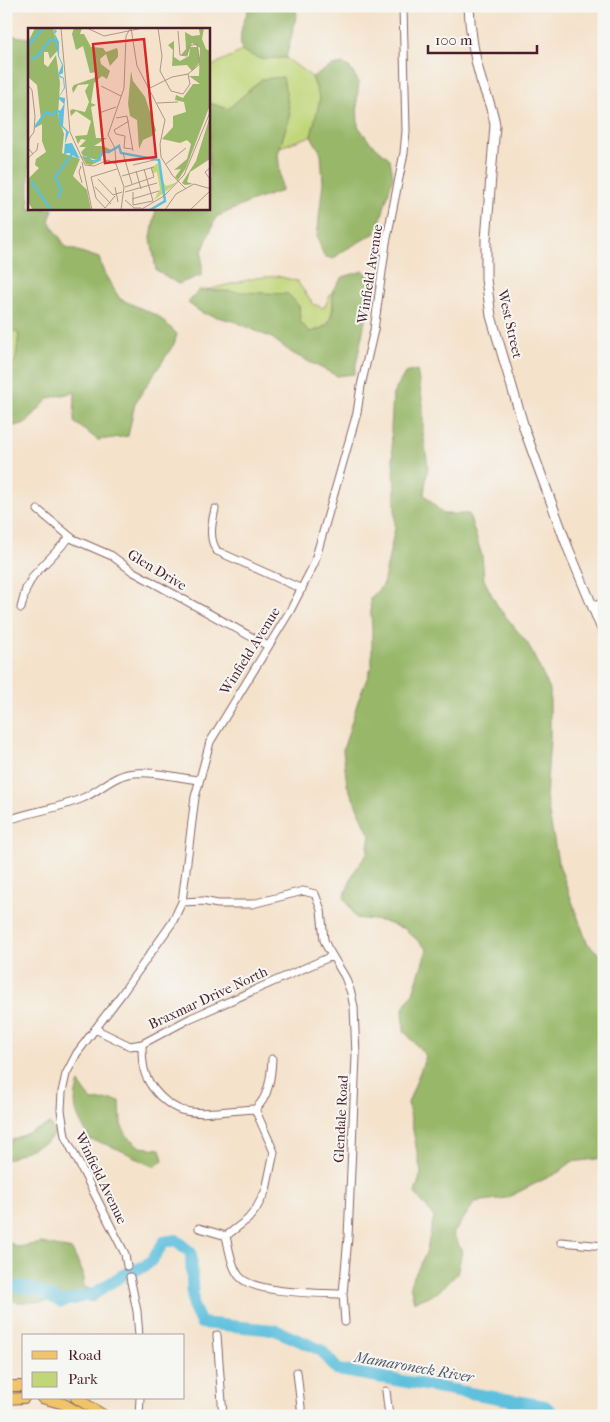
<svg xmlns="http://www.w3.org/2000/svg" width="610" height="1422" viewBox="0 0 610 1422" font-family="'IM FELL French Canon',serif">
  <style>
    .green { fill: #c1d679; stroke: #867a52 }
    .forest { fill: #98b769; stroke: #716b4a }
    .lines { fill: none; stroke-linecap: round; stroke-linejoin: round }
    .river { stroke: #5ec0dd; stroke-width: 12 }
    .minor-casing { stroke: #866363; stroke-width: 9 }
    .tertiary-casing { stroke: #866363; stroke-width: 11 }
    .primary-casing { stroke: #866363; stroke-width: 12 }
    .minor { stroke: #fff; stroke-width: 7 }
    .tertiary { stroke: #fff; stroke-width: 9 }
    .primary { stroke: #f0c469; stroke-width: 10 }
    .labels { text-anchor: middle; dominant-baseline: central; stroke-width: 4; stroke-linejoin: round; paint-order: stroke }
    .street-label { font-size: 14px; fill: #4a1f2b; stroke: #f6f6f2 }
    .water-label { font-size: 15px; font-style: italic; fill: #515769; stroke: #f6f6f2 }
    .inset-river { fill: none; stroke: #5ec0dd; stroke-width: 2.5 }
    .inset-road { fill: none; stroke: #b0948b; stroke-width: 1 }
    .view { fill: #d62828; fill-opacity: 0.15; stroke: #d62828; stroke-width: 2.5 }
    .inset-edge { fill: none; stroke: #4a1f2b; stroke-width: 2.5 }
  </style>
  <rect width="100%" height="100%" fill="#f6f6f2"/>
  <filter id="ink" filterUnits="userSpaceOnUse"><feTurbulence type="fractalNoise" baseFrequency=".02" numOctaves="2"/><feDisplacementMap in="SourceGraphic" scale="10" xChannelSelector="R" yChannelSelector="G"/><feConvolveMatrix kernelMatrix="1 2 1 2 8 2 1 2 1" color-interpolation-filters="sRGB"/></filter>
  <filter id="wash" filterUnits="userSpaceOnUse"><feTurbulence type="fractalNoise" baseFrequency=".0096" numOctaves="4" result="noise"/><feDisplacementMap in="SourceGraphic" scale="20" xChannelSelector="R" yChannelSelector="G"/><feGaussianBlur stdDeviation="1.12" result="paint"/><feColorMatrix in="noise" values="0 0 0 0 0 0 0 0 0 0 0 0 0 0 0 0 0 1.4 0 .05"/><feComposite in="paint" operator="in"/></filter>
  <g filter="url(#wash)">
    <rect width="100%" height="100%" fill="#f4e2cb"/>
    <path class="green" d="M242 51 286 58 312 77 320 99 319 119 311 136 280 147 290 114 262 79 228 109 209 103V68L219 62Z
      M277 276 297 281 313 304 324 308 333 290C333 312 334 328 309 332L300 321 299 306 230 292 206 290 256 278Z
      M6 326 19 333 16 359 6 378Z"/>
    <path class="forest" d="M250 6H293L297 13 286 58 260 59 242 51C238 32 243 23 250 6Z
      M6 35 29 38V209H53L49 221 66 247 99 258 104 273 120 299 158 316 177 334 174 344 135 403 128 436 98 440 74 422 75 392 49 398 26 423 6 428V378L16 359 19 334 6 326Z
      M343 64 349 67 359 82 357 99 358 126 369 141 390 159 393 177 380 222 375 233 343 251 333 259 324 256 317 237 323 182 321 153 311 136 320 99 312 77 332 66Z
      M283 77 290 114 278 154 282 191 252 201 216 217 202 252V275L178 284 156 270 151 238 156 209H209V103L228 109 262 79Z
      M363 271 374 278 354 374 337 376 292 353 272 338 236 322 202 313 188 303 199 290 288 294 299 306 300 321 309 332 318 330 328 325 333 310V290L343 277Z
      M417 370 423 405V433L428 466 424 494 443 514H469L482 556 484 580 498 607 528 644 550 690V738L546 797 558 862 587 943 604 958V1158L571 1162 559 1172 506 1198 475 1202 453 1234 462 1251 457 1274 438 1292 414 1302 410 1284 426 1253 434 1217 415 1193 421 1173 408 1103 426 1056 404 1031 403 1008 413 993 427 949 405 929 381 921 356 918 344 897 354 872 367 854 370 835 347 785 343 750 358 701 372 666V630L370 599 383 585 395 528V490L391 429 393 394 405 373Z
      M79 1083 92 1101 111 1100 120 1101 121 1125 129 1138 140 1147 160 1149 163 1160 156 1166C146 1165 140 1160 131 1155 118 1149 105 1143 91 1140 78 1119 70 1107 79 1083Z
      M50 1124 55 1133 48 1141 6 1160V1142Z
      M6 1241 18 1247 42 1243 72 1250 83 1273V1286L102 1295 94 1301 19 1302 6 1300Z"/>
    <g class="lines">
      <path class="river" d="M6 1286C27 1285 43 1292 61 1302L93 1294 123 1275 145 1266 152 1260 164 1242 176 1240 191 1253 193 1306 201 1323 275 1330 321 1350 338 1370 545 1406 556 1416"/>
    </g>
  </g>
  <g filter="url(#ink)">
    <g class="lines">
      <g class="minor-casing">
        <path id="minor" d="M215 509C212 522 208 539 217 551L302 589
          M38 510 73 539 112 556 132 571 268 646
          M592 607 604 602
          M21 608 26 589 33 576 70 537
          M6 821C31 811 59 809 83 798 101 790 114 774 135 773 156 771 178 778 199 780
          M182 902 202 901 218 904H252L303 891 315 894 321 910 324 940 327 947 345 977 351 993 354 1007 356 1056 348 1237 343 1294 345 1322
          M95 1029 130 1046 142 1044 191 1018 332 956
          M142 1044C142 1055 142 1068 147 1078 153 1091 167 1105 181 1110 200 1116 233 1110 255 1109L274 1152 266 1190 256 1209 248 1219 226 1236C229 1248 231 1266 239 1276 253 1294 320 1293 343 1294
          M255 1109C269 1098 271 1076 272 1059
          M199 1228 226 1236
          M561 1242 604 1246
          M127 1266 125 1254 65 1136 61 1110 62 1092 66 1074 77 1053 121 995 172 923 182 902 195 797 210 742 290 611 314 564 357 413 361 386 374 330 386 243 404 153 406 131 403 6
          M130 1277 137 1311 139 1336
          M217 1335 223 1416
          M297 1372 302 1416
          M386 1391 389 1416
          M139 1416 140 1398"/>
      </g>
      <g class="tertiary-casing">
        <path id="tertiary" d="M469 6C470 32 474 56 481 80 486 95 493 109 495 125L486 240V279L491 316 525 431 568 548 604 634"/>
      </g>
      <g class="primary-casing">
        <path id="primary" d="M6 1386H24
          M42 1398 64 1404 85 1416
          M76 1398 105 1416
          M6 1399 24 1398"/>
      </g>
      <use href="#minor" class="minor"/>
      <use href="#tertiary" class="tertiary"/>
      <use href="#primary" class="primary"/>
    </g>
  </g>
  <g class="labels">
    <g class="street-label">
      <text transform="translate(370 274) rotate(-81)">Winfield Avenue</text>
      <text transform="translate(510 324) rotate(77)">West Street</text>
      <text transform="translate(157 570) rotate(31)">Glen Drive</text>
      <text transform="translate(250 651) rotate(-58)">Winfield Avenue</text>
      <text transform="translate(208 998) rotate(-25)">Braxmar Drive North</text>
      <text transform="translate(341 1119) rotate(-87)">Glendale Road</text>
      <text transform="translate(101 1178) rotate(64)">Winfield Avenue</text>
    </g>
    <g class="water-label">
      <text transform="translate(414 1367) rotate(10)">Mamaroneck River</text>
    </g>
  </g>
  <g transform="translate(28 28)">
    <rect width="182" height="182" fill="#f4e2cb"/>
    <path d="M130 135 134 153 138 158 150 154 126 172 132 161 129 144 125 145 123 140Z" fill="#c1d679"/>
    <path d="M7 0H25L30 22 22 31 20 24H16V36L20 39 28 27 32 55 30 88 36 106 34 125 52 131 45 148 59 162 63 182H5L0 174V151L11 140 7 137 8 131 18 124 14 113V96L7 100 13 92 9 57 0 49V14ZM46 0H54L52 6H56L63 19 75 20 78 24 89 20 90 23V29L82 38 78 26 72 31 73 36 82 43 79 51 74 48 66 55 63 75 68 77 63 79 68 110H79L66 118H75L85 123 77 124 70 132 61 130 66 134 76 131 63 137 58 136 54 129H61L55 128 53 124 58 119H51L58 112 53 111 50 116 47 108 59 107 63 93 48 83 43 88 42 83 44 81 57 84 61 74 57 63 61 56 50 57 45 65 44 60 46 57 66 50 69 44 62 45 55 18 48 22 44 6ZM176 0 174 11 178 21 182 23V77L158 140 150 152 147 149 153 141 146 142 159 131 163 116 159 112 152 115 134 111 145 99V88L158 84 156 74 147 72 148 67 155 70 165 56H172L161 48H171L172 20 164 15 159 27H153L158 21 157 4 164 8 172 7 171 1ZM146 13V29L152 33 161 28 162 19H170L172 34 164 43 159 37 144 38 145 22 140 17ZM103 43 105 53 117 69 128 102 126 107 115 112 111 121 109 92 102 88 100 76ZM182 88V131L162 144 159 154 165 156 157 157 154 155 168 133Z" fill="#98b769"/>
    <path d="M26 1 29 3 27 6 31 14V28L35 37V45L31 47 36 50 37 60 31 69 37 70 35 98 41 104 37 116 44 115 51 129 58 127 64 132 74 131 68 134 63 133 58 128 49 130 41 125 36 126 38 103 32 97 30 87 36 76 30 70 36 60 35 50H33L30 47 34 37 30 28Z" fill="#5ec0dd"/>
    <path class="inset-river" d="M0 18 15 0M2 31 9 29 22 12H28M7 99 18 84 25 87 28 83 33 84M70 133 75 124H81L91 118 93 125 131 132 137 173 122 182M3 153 23 182M30 170 33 162 27 149 44 126"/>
    <path class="inset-road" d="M33 0 42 104 57 137 66 138 80 132 88 136 96 159 93 182M59 0 76 8 115 0M103 0 109 38 137 92 132 116 133 129 145 148 158 161M130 0 134 28 132 43 137 52M132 0H168M137 52 143 63 155 66 162 56 160 46M0 57 4 62 7 88 6 104 1 111 0 120 5 126M73 58 93 68M120 61 144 49 160 46 172 36 169 16 161 18 159 28 152 27 150 3M129 75 150 74M71 85 88 79M88 90 99 88 105 123M86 102 88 106 97 108 96 120 105 121M86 102 101 93M87 120 80 107 96 60 98 8 102 1M87 121 88 136M95 125 104 156M0 130 9 122 10 115M54 134 64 182M138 136 158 120M105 137 126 132M53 138 51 144 54 155M108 143 113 161M94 148 126 139M181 150 177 144 183 139M70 151 85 167 94 164M67 159 83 176M87 159 90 174M97 159 126 149 123 139M97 164 129 155M105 164V177L125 173 116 141M87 168 77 180 68 170 63 149 89 141M104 171 131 163M97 172 106 180H113M112 182 136 168 156 147 183 82M137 182 148 166 166 156 183 161M162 182 183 162"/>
    <path class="view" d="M116 11 128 129 77 135 65 16Z"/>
    <rect width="182" height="182" class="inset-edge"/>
  </g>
  <rect width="610" height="1422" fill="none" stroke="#f6f6f2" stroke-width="25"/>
  <rect x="22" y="1334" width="162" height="65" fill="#f6f6f2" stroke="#b1a0a2"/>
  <rect x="32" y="1351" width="25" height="8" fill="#f0c469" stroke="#b1a0a2"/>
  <text x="68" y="1360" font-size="15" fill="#4a1f2b">Road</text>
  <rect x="32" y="1372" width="25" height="15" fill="#c1d679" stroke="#b1a0a2"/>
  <text x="68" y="1384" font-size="15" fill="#4a1f2b">Park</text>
  <path d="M428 45v8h109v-8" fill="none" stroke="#4a1f2b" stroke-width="2.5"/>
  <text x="435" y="45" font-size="15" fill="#4a1f2b" stroke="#f6f6f2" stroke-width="4" paint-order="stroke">100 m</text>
</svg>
